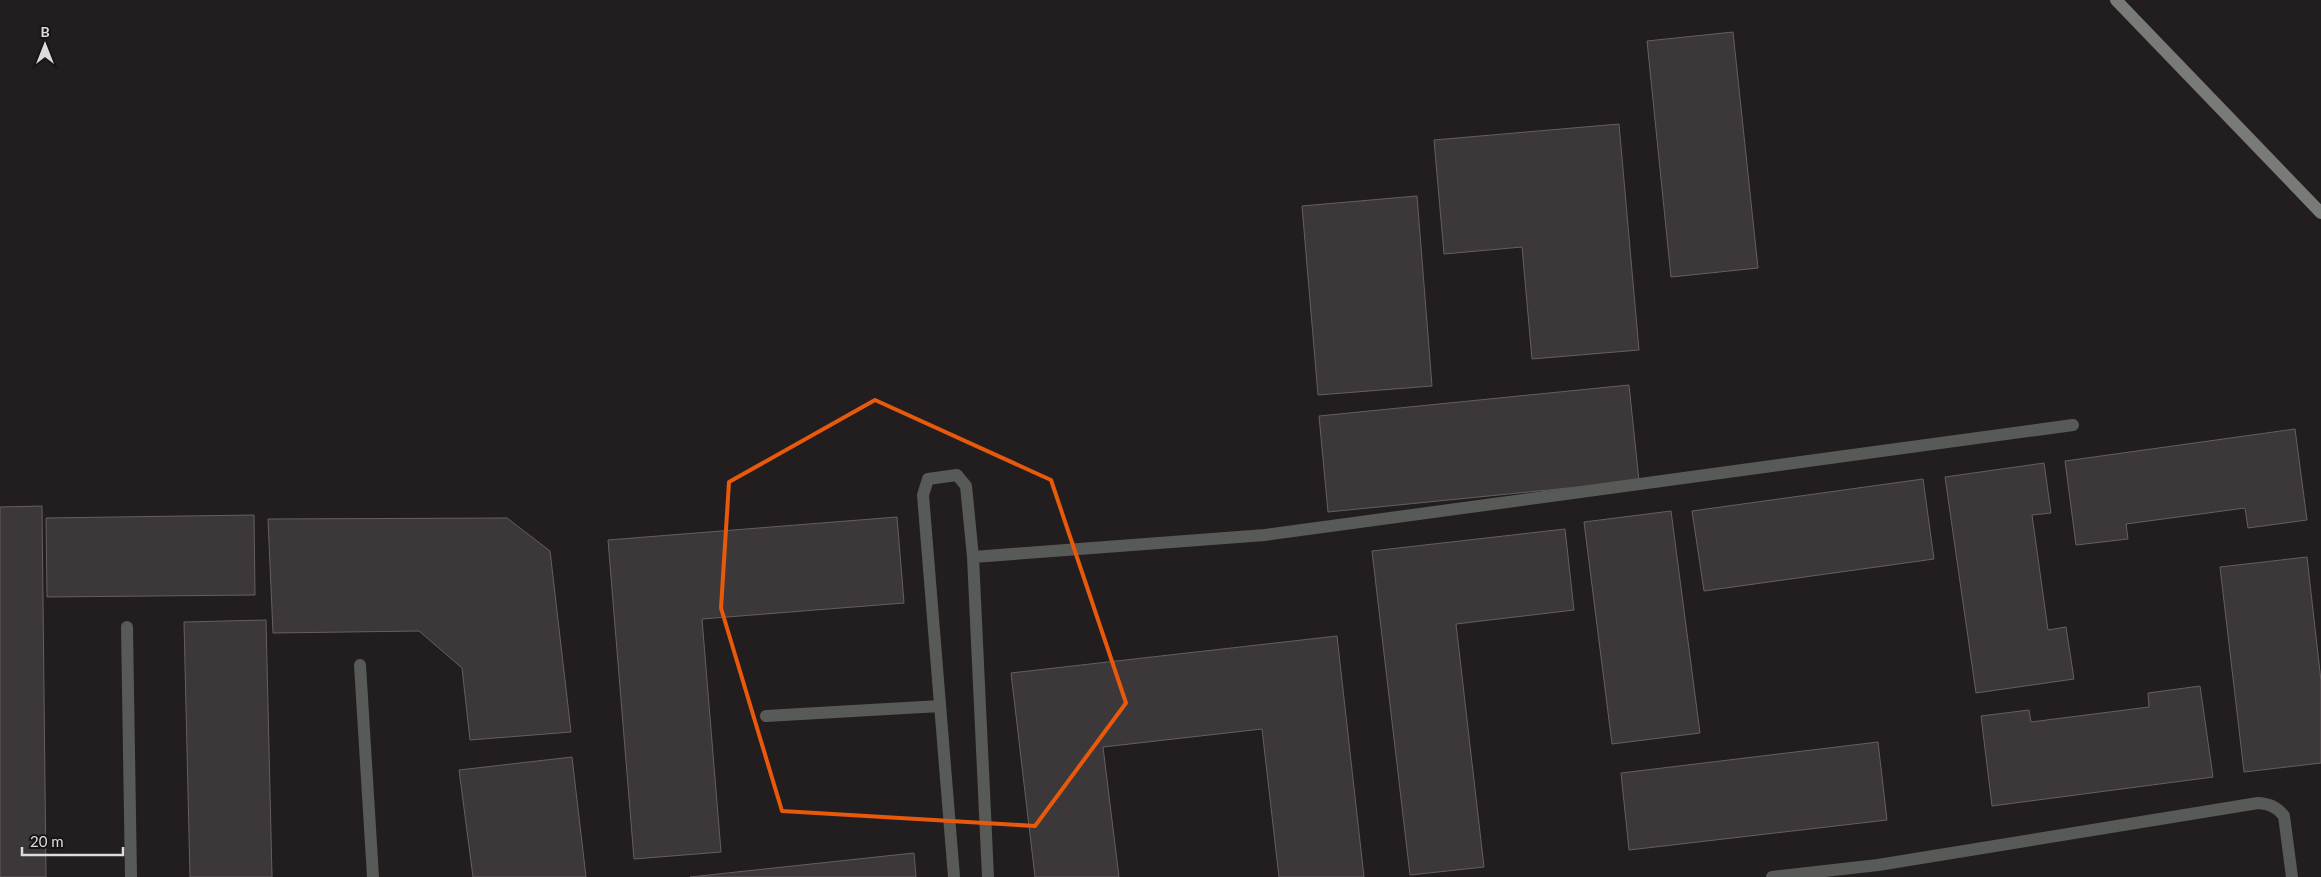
<svg xmlns="http://www.w3.org/2000/svg" width="2321" height="877" viewBox="0 0 2321 877" font-family="Lato,sans-serif">
  <style>
    .building { fill: #3c3738; stroke: #655f61 }
    .lines { fill: none; stroke-linecap: round; stroke-linejoin: round }
    .lane { stroke: #585a58; stroke-width: 12 }
    .secondary { stroke: #787b78; stroke-width: 12 }
    .marked { fill: none; stroke: #e8590c; stroke-width: 4; stroke-linejoin: round }
  </style>
  <rect width="100%" height="100%" fill="#221e1f"/>
  <path class="building" d="M1733 32 1758 268 1671 277 1647 41Z
    M1619 124 1639 350 1532 359 1522 247 1444 254 1434 140Z
    M1417 196 1432 386 1318 395 1302 206Z
    M1629 385 1639 481 1328 512 1319 416Z
    M2295 429 2307 520 2248 528 2245 508 2126 524 2128 539 2076 545 2065 461Z
    M2044 463 2051 513 2032 515 2048 630 2066 627 2074 679 1976 693 1945 477Z
    M1923 479 1934 559 1704 591 1692 511Z
    M42 506 46 877H0V507Z
    M1671 511 1700 733 1612 744 1584 522Z
    M254 515 255 595 47 597 46 518Z
    M897 517 904 603 702 619 721 852 634 859 608 540Z
    M507 518 550 551 571 732 470 740 462 668 419 631 273 633 268 519Z
    M1565 529 1574 610 1456 624 1484 867 1410 875 1372 551Z
    M2307 557 2321 681V763L2244 772 2220 567Z
    M266 620 272 877H190L184 622Z
    M1337 636 1364 877H1279L1262 729 1103 747 1119 877H1035L1011 673Z
    M2200 686 2213 777 1992 806 1981 716 2029 710 2031 722 2149 707 2148 693Z
    M1878 742 1887 820 1629 850 1621 773Z
    M572 757 586 877H473L459 770Z
    M914 853 916 877H690Z"/>
  <g class="lines">
    <path class="lane" d="M973 557 1265 535 2073 425
      M127 627 131 877
      M360 665 373 877
      M766 716 940 706
      M954 877 923 495 928 479 957 475 966 486 973 557 988 877
      M1772 877 1878 865 2258 803C2270 804 2277 807 2284 816L2292 877"/>
    <path class="secondary" d="M2116 0 2321 213"/>
  </g>
  <path class="marked" d="M875 400 1051 480 1126 703 1035 826 782 811 721 608 729 482Z"/>
  <g transform="translate(45 45)" stroke="#191416" stroke-width="4" paint-order="stroke">
  <path d="M0-4L9 19L0 12L-9 19Z" fill="#dedbdc"/>
  <text y="-8" font-size="14" font-weight="bold" text-anchor="middle" fill="#dedbdc">B</text>
  </g>
  <path d="M22 847v8h101v-8" fill="none" stroke="#dedbdc" stroke-width="2.5"/>
  <text x="30" y="847" font-size="15" fill="#dedbdc" stroke="#191416" stroke-width="4" paint-order="stroke">20 m</text>
</svg>
